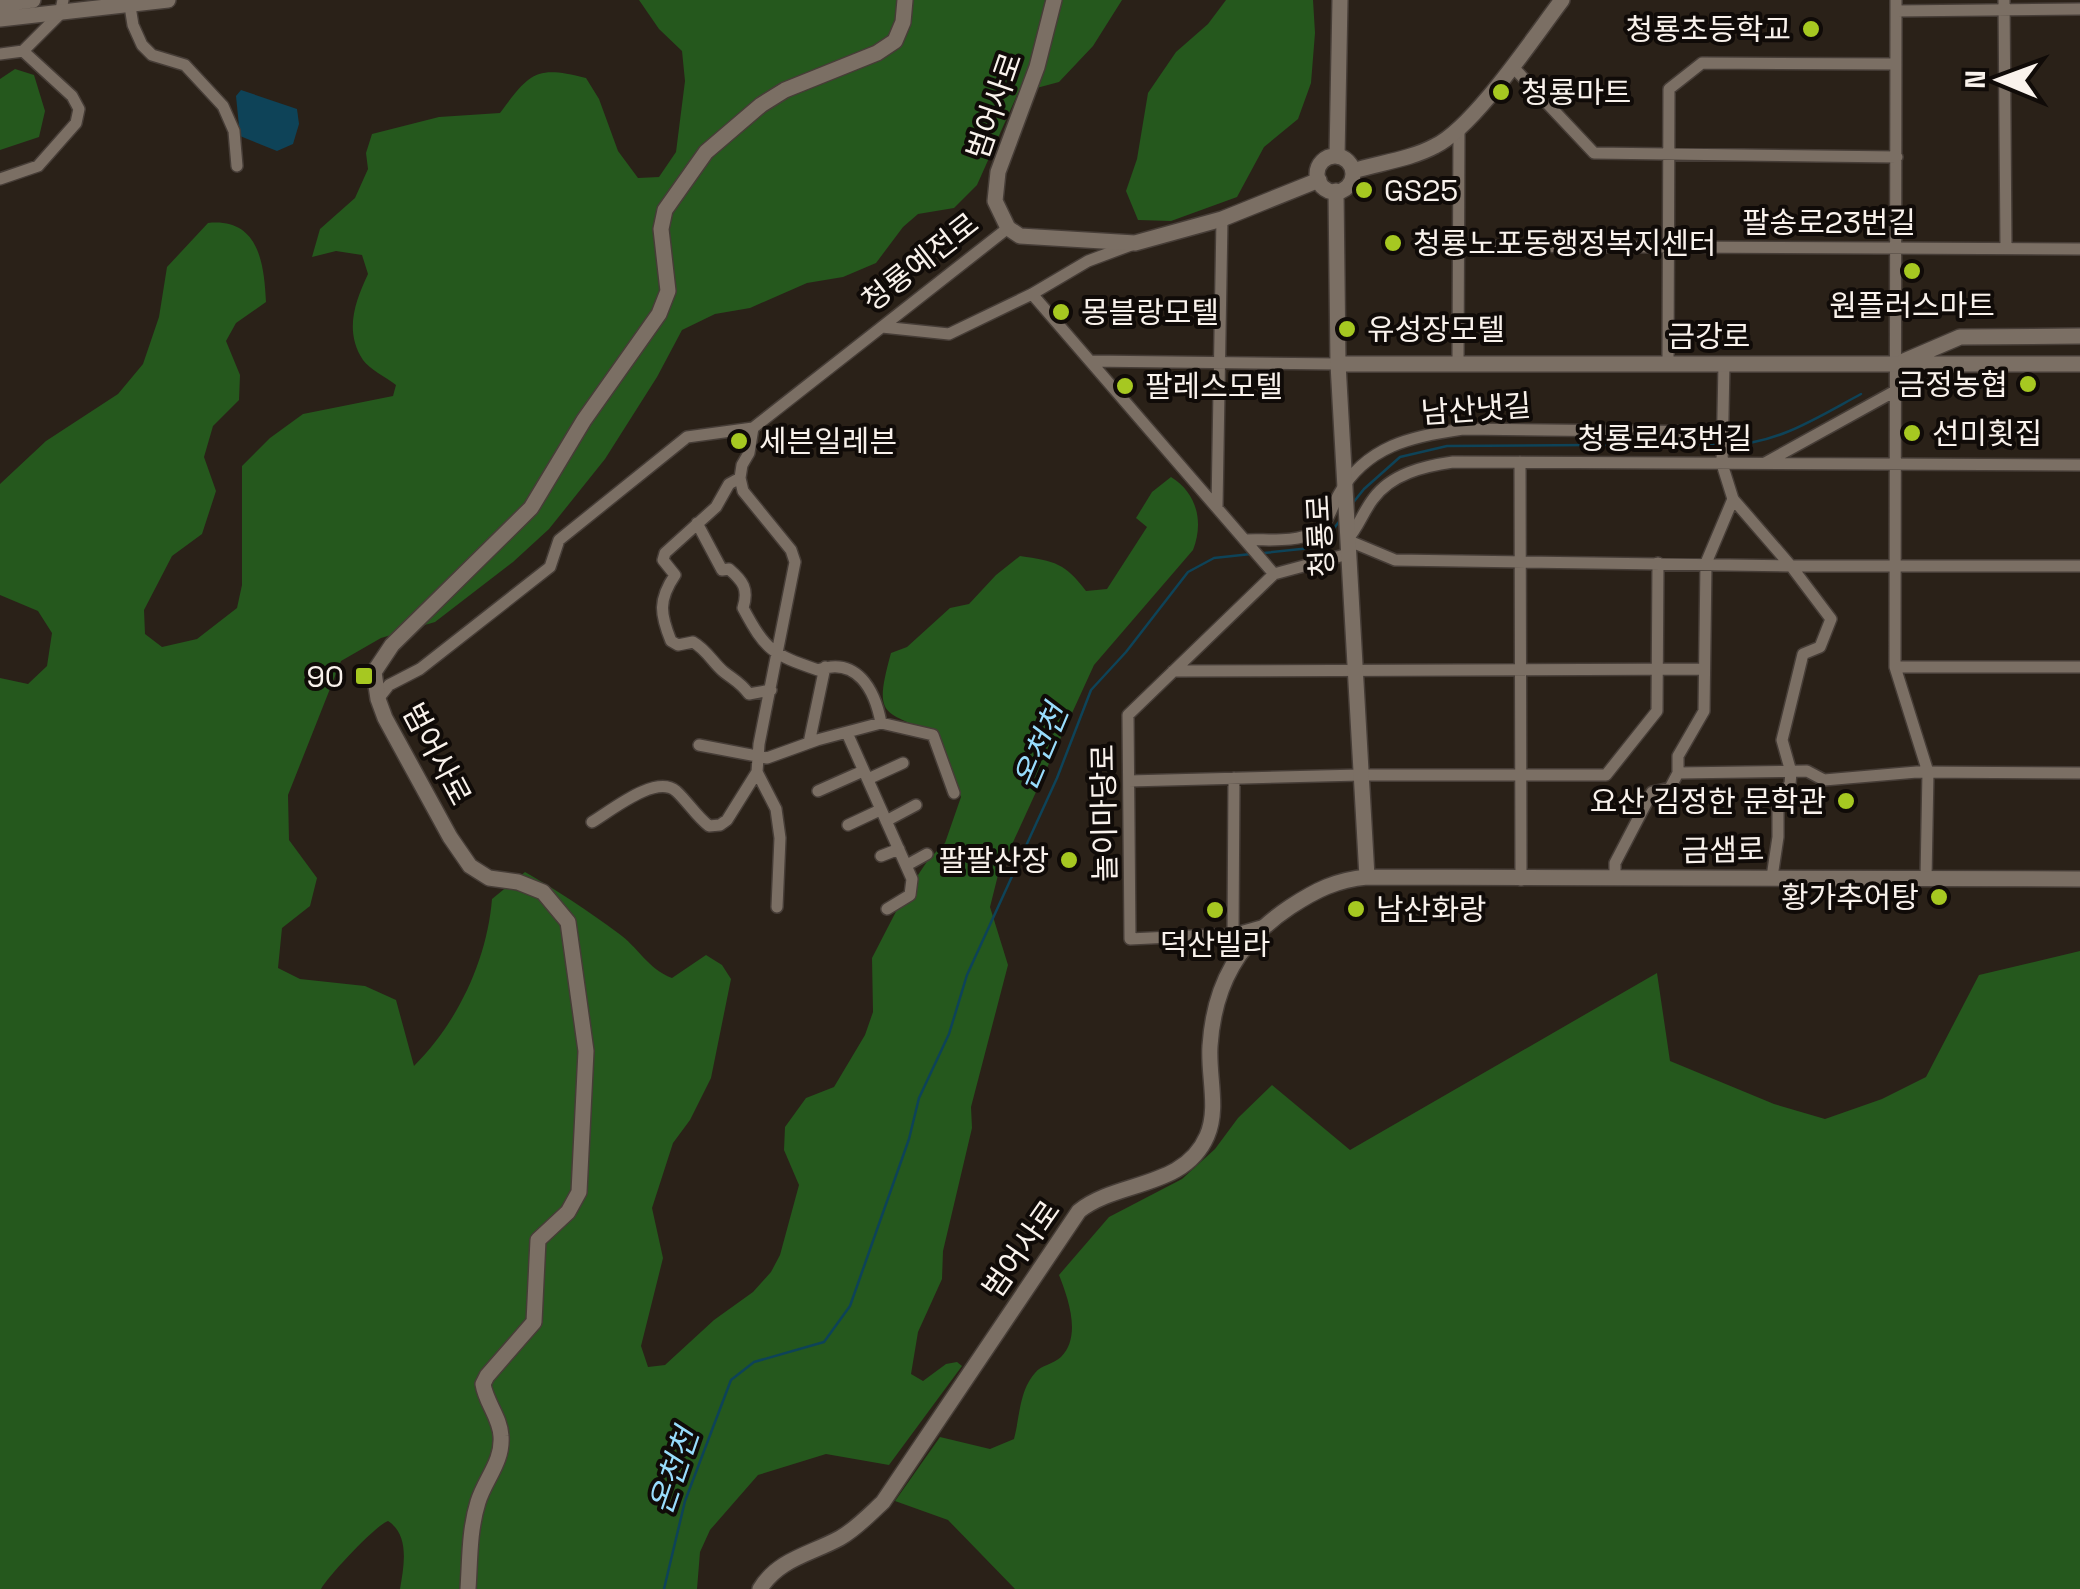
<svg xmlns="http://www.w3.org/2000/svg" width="2080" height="1589" viewBox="0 0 2080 1589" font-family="'Space Grotesk','Noto Sans KR',sans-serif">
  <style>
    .forest { fill: #25581d }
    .water { fill: #0e4358 }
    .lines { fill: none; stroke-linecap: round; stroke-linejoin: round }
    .stream { stroke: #0e4358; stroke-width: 2.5 }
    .street-casing { stroke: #463d37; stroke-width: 14 }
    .secondary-casing { stroke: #463d37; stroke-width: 18 }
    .street { stroke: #7b6f64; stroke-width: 11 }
    .secondary { stroke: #7b6f64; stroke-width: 15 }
    .poi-dot { fill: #a6c821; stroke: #100b08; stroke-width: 4 }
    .labels { text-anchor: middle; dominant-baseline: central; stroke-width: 8; stroke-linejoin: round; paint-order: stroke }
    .poi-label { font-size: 30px; fill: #f9f2ec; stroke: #100b08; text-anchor: start }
    .street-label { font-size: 30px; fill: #f9f2ec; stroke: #100b08 }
    .water-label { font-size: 32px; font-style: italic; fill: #98dcfc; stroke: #100b08 }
  </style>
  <rect width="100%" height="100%" fill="#2a2118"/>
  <path class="forest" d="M639 0H1122L1093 46 1059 82 1018 93 977 185 954 208 918 214 903 227 876 263 843 277 807 283 750 308 715 314 682 330 657 377 605 459 549 529 513 562 435 622 381 638 341 661 288 795 289 840 317 878 310 906 282 928 278 968 300 979 365 986 396 1000 414 1066C458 1022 487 960 492 899L525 872C557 890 588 911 618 933 638 947 648 969 672 978L706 955 722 965 731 979 711 1078 690 1120 673 1143 652 1208 663 1258 641 1346 648 1367 665 1365 714 1320 753 1292 771 1272 780 1255 799 1185 784 1150 785 1127 806 1098 834 1087 865 1035 873 1012 872 958 904 896 928 860 945 843 961 797 939 736C885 709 872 722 891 653L907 647 950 608 969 604 996 575 1020 556C1055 561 1065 563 1086 591L1107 589 1147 527 1136 518 1152 492 1171 477C1197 493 1204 522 1193 550L1094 665 998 875 990 907 1008 965 971 1107 972 1128 943 1251 942 1279 918 1332 911 1374 923 1381 946 1364 957 1362 962 1366 889 1465 826 1454 758 1475 710 1530 700 1552 697 1589H400C404 1566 410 1535 388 1521 376 1525 328 1576 321 1589H0V678L28 684 47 666 52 633 38 611 0 595V484L46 441 118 394 143 364 159 317 167 267 208 223C258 218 264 261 266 302L236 323 226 341 240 375 239 400 213 426 204 457 216 491 202 534 172 556 144 610 145 634 162 647 197 639 237 608 242 585V466L270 438 303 414 393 396 396 385C386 377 369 369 363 360 344 331 355 302 368 274L362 255 336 251 312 257 320 229 355 198 368 169 366 153 372 134 439 117 500 113C530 73 535 65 586 78L599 99 618 151 638 178 659 177 676 152 685 81 682 51 659 29Z
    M1226 0H1313L1315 33 1311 83 1298 119 1264 147 1237 197 1171 221 1138 220 1126 191 1137 159 1148 93 1176 52 1208 24Z
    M15 69 34 75 45 111 39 137 0 150V79Z
    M2080 951V1589H1015L948 1520 895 1501 940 1437 990 1449 1014 1439C1020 1417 1019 1391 1035 1373 1041 1365 1054 1364 1061 1357 1082 1336 1068 1298 1059 1275L1109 1217 1182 1179 1215 1149 1238 1118 1272 1085 1350 1150 1657 973 1670 1061 1774 1104 1825 1119 1882 1099 1926 1077 1979 975Z"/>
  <path class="water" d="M241 90 297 109 299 124 293 144 277 151 240 136 236 96Z"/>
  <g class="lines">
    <path class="stream" d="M1726 445C1776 445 1818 417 1861 394
      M1352 504 1364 489 1400 457 1447 446 1718 444
      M1264 553 1320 547 1341 519
      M664 1589 685 1501 731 1380 754 1362 824 1342 850 1306 909 1139 919 1098 949 1034 967 975 1057 778 1091 690 1126 652 1188 572 1214 558 1251 554"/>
    <g class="street-casing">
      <path id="street" d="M129 0 133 25 142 45 152 55 185 65 223 106 234 131 237 166
        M1896 0 1895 667 1928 772 1926 878
        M2004 0 2006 248
        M1896 11 2080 9
        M23 51 60 14 63 0
        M0 54 23 51
        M1512 66 1594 153 1897 157
        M0 179 38 166 76 123 79 109 72 96 23 51
        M1458 246 2080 249
        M1032 294 1274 574
        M882 327 949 334 1032 294 1088 261 1131 245
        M1090 361 1338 364
        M1458 364 1459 128
        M1668 364 1669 89 1702 63 1896 64
        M753 428 749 453 742 465 740 478 743 491 791 550 795 562 759 744 757 772 776 809 780 838 777 907
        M1520 462 1521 880
        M1765 463 1897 390
        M2080 465 1453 462C1424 466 1391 474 1373 499 1363 512 1358 528 1347 540L1395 560 1791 566H2080
        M740 478 729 484 716 507 665 553 663 560 675 575C658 600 660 614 671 641L678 645 693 642C707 650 713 663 724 672 734 680 740 682 749 694L771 690
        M1733 499 1791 566 1831 619 1820 647 1803 654 1782 740 1791 772 1790 784 1778 801V837L1772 877
        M1217 507 1222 219
        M697 523 722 570 729 569C743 581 749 589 743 608 766 651 772 654 818 670 857 656 875 690 881 723
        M1246 540C1267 539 1296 543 1315 532 1328 525 1332 506 1339 494 1366 446 1412 436 1463 429L1722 432
        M1895 667H2080
        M1173 671 1704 669
        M378 699 389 685 420 669 550 567 559 540 687 437 753 428 1008 228
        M847 733 912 879 910 895 887 909
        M809 743 825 667
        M699 745 767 758 817 740 881 723 933 735 954 793
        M1678 773 1807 771 1824 780 1917 772 2080 773
        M868 779 903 763
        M1129 781 1360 775H1606L1657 711 1658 563
        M818 791 863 771
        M886 821 916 805
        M592 822C612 810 656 774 676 791 688 802 696 816 709 826L720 825 727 820 757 772
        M848 825 880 810
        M881 856 899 849
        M907 865 927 854
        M1615 879V863L1652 792 1670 788 1678 773V756L1704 711 1706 563 1733 499 1722 464 1724 364
        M1261 926 1233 934 1130 939 1128 715 1274 574 1348 554
        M1233 934 1234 778"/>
    </g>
    <g class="secondary-casing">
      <path id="secondary" d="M1054 0 1037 67 998 172 995 201 1008 228 1020 236 1135 243 1222 219 1319 180
        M0 4 33 0
        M0 19 168 0
        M1337 156 1340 0
        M1317 174a18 18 0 1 1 36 0a18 18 0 1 1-36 0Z
        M1353 171C1379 163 1411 159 1435 146 1474 127 1534 37 1562 0
        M1336 191 1338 364 1367 877
        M1904 361 1960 337 2080 336
        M1338 364H2080
        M468 1589C470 1560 469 1531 478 1502 485 1479 503 1462 501 1436 500 1417 486 1403 483 1384L487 1376 534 1322 538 1240 568 1212 579 1192 586 1051 568 922 543 892 518 882 489 878 470 866 450 837 385 718 378 699 374 672 392 645 531 508 584 420 659 314 668 291 661 229 665 210 706 152 761 105 785 90 877 53 895 41 903 22 905 0
        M760 1589C778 1559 811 1554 840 1538 856 1529 869 1515 883 1502L1079 1211C1118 1180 1184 1189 1207 1136 1219 1108 1208 1076 1210 1046 1214 984 1239 941 1290 907 1316 890 1336 880 1367 877L2080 879"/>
    </g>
    <use href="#street" class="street"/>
    <use href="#secondary" class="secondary"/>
  </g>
  <g class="poi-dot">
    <circle cx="1811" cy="29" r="10"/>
    <circle cx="1501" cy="92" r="10"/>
    <circle cx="1364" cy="190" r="10"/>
    <circle cx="1393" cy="243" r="10"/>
    <circle cx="1912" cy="271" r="10"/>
    <circle cx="1061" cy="312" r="10"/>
    <circle cx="1347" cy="329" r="10"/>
    <circle cx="2028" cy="384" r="10"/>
    <circle cx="1125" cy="386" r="10"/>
    <circle cx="1912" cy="433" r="10"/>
    <circle cx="739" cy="441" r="10"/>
    <rect x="354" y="666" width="20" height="20" rx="5"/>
    <circle cx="1846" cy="801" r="10"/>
    <circle cx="1069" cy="860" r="10"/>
    <circle cx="1939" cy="897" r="10"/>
    <circle cx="1356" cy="909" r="10"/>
    <circle cx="1215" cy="910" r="10"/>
  </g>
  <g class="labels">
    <g class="poi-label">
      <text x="1791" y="29" text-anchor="end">청룡초등학교</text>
      <text x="1521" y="92">청룡마트</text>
      <text x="1384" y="190">GS25</text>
      <text x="1413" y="243">청룡노포동행정복지센터</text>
      <text x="1912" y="305" text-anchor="middle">원플러스마트</text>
      <text x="1081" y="312">몽블랑모텔</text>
      <text x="1367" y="329">유성장모텔</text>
      <text x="2008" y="384" text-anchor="end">금정농협</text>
      <text x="1145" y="386">팔레스모텔</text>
      <text x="1932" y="433">선미횟집</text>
      <text x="759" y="441">세븐일레븐</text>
      <text x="344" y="676" text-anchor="end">90</text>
      <text x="1826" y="801" text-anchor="end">요산 김정한 문학관</text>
      <text x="1049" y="860" text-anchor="end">팔팔산장</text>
      <text x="1919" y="897" text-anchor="end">황가추어탕</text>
      <text x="1376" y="909">남산화랑</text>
      <text x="1215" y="944" text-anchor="middle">덕산빌라</text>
    </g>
    <g class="street-label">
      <text transform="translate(994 106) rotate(-71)">범어사로</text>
      <text x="1829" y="222">팔송로23번길</text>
      <text transform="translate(920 262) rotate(-38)">청룡예전로</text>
      <text x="1709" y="336">금강로</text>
      <text transform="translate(1476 409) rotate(-4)">남산냇길</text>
      <text x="1665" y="438">청룡로43번길</text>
      <text transform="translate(1320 536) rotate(-93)">청룡로</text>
      <text transform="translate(437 754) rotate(62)">범어사로</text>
      <text transform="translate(1104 813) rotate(-91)">놀이마당로</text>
      <text transform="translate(1723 850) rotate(-1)">금샘로</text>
      <text transform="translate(1021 1249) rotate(-55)">범어사로</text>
    </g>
    <g class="water-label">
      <text transform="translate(1041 747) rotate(-67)">온천천</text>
      <text transform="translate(674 1471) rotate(-71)">온천천</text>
    </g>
  </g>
  <g transform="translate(2000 80) rotate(271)" stroke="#100b08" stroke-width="8" paint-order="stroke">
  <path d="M0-8L18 38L0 25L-18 38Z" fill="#f9f2ec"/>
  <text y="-15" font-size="28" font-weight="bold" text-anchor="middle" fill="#f9f2ec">N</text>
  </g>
</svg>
